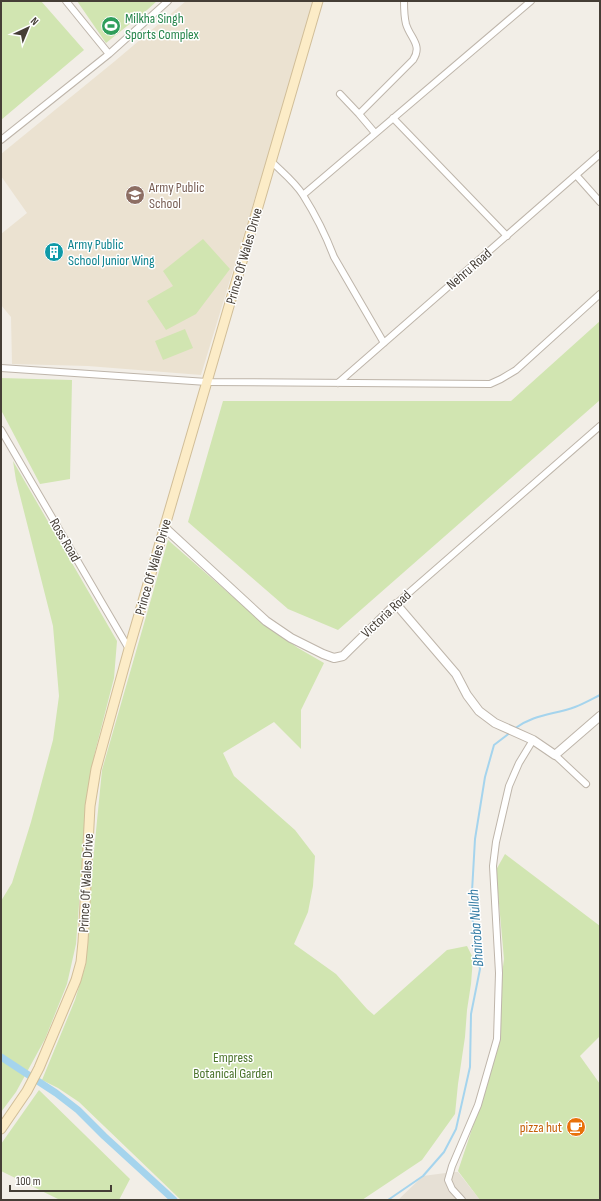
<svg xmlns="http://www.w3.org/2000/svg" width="601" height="1201" viewBox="0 0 601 1201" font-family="'Sofia Sans Condensed',sans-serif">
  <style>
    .residential { fill: #e6e0d5 }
    .education { fill: #ebe2d1 }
    .green { fill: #d1e5b1 }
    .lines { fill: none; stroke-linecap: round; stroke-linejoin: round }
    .stream { stroke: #a5d4ed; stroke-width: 2 }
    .canal { stroke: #a5d4ed; stroke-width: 7 }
    .minor-casing { stroke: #beb5aa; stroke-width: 8 }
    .tertiary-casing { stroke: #beb5aa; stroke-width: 10 }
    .secondary-casing { stroke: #d1be98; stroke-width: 11 }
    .minor { stroke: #fff; stroke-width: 6 }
    .tertiary { stroke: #fff; stroke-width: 8 }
    .secondary { stroke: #fcecc7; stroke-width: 9 }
    .labels { text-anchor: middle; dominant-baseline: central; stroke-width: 3; stroke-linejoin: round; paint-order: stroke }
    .leisure-label { font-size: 14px; fill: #27864d; stroke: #fff; text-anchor: start }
    .education-label { font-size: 14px; fill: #785e54; stroke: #fff; text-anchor: start }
    .culture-label { font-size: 14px; fill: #0d838f; stroke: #fff; text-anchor: start }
    .street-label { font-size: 14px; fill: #453e36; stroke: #fff }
    .park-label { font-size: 14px; fill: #4c742c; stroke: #fff }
    .food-label { font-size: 14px; fill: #c56008; stroke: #fff; text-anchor: end }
    .water-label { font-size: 15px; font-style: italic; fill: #327ba4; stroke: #fff }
  </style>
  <rect width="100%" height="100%" fill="#f2eee7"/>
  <path class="residential" d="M453 1172H458L480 1200H398L423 1176Z"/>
  <path class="education" d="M186 1H315L201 375 88 366 12 364 11 317 1 305V234L27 213 1 176V154L115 61Z"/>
  <path class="green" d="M1 1H41L84 50 1 120Z
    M77 1H157L147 10 106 43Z
    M203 239 230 269 196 314 166 330 147 301 173 286 163 271Z
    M600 321V400L338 630 288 609 188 522 223 401H511Z
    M185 329 193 348 163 360 155 341Z
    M1 378 72 380 70 479 40 484 1 410Z
    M13 461 117 641 114 678 95 752 87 798 76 944 67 984 45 1039 16 1092 1 1112V901L12 883 31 822 53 740 59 696 53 626 16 480Z
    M168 540 264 624 298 648 324 663 301 710V749L274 722 223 753 234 776 295 830 315 856 313 886 308 912 294 944 336 974 367 1009 374 1015 447 950 467 946 473 958 471 984 467 1010 465 1037 458 1084 455 1114 422 1160 362 1200H181L79 1102 58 1088 42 1080 75 1000 85 967 91 882 102 770Z
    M505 854 600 926V1036L580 1056 600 1084V1200H480L458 1171 482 1099 498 1035 500 989 504 959 496 870Z
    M39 1090 130 1179 119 1200H60L1 1171V1144Z"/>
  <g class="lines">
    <path class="stream" d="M514 729C534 714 553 715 575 707 583 704 592 699 600 695
      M388 1200 423 1176 444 1152 456 1129 470 1067 471 1014 480 969 471 909 475 839 485 777 494 745 511 732"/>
    <path class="canal" d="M1 1057 56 1093 78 1110 104 1136 174 1200"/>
    <g class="minor-casing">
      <path id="minor" d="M66 1 109 54
        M340 94 359 114 375 133
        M359 114 413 60C423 45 410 38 406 24 404 16 404 9 404 1
        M393 118 507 236
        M1 140 109 54 168 1
        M271 161C282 172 295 182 303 195 315 214 326 236 334 257L384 343
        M576 175 600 202
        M303 195 531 1
        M1 368 207 382 490 384 501 379 516 370 600 294
        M338 383 600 154
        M1 430 129 649
        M396 604 600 426
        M555 755 586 784
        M462 1200 452 1189 448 1180 452 1166 478 1105 497 1039 499 973 493 866 496 842 509 786 519 763 533 740"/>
    </g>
    <g class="tertiary-casing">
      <path id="tertiary" d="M164 527 266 621 291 638 323 654 334 658 343 656 349 650 396 604 456 674 467 695 479 711 495 723 533 740 555 755 600 716"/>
    </g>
    <g class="secondary-casing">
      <path id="secondary" d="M1 1129 27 1091 39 1068 76 980 81 962 83 942 90 806 96 769 129 649 318 1"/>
    </g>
    <use href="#minor" class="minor"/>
    <use href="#tertiary" class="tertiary"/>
    <use href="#secondary" class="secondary"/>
  </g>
  <defs>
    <g id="stadium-disc" transform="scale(1)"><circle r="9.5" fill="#2e9e5b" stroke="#fff"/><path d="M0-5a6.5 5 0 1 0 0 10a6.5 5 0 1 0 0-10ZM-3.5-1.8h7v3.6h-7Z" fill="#fff"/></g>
    <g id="school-disc" transform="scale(1)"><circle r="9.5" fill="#8d6e63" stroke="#fff"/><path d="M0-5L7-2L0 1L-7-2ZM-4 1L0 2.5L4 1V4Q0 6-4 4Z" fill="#fff"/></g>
    <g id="building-disc" transform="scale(1)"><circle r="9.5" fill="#0f9aa8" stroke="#fff"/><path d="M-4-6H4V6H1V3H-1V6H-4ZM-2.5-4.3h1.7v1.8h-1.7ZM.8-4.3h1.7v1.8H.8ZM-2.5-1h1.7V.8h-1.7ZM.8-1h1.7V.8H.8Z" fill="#fff"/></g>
    <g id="cafe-disc" transform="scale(1)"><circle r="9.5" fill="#e8710a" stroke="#fff"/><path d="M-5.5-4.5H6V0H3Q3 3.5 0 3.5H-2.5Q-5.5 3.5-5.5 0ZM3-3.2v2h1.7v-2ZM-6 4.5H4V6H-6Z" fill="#fff"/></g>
  </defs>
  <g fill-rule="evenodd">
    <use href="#stadium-disc" x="111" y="26"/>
    <use href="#school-disc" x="135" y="195"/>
    <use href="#building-disc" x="54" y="252"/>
    <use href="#cafe-disc" x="576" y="1127"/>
  </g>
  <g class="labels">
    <g class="leisure-label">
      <text x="125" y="18">Milkha Singh<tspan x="125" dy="16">Sports Complex</tspan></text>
    </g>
    <g class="education-label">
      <text x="149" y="187">Army Public<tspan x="149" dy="16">School</tspan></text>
    </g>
    <g class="culture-label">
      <text x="68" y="244">Army Public<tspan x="68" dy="16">School Junior Wing</tspan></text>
    </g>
    <g class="street-label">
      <text transform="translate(244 256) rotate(-74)">Prince Of Wales Drive</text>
      <text transform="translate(469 269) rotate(-41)">Nehru Road</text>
      <text transform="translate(65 540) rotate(60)">Ross Road</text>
      <text transform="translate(153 567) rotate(-74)">Prince Of Wales Drive</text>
      <text transform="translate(386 614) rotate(-43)">Victoria Road</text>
      <text transform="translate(86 883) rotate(-87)">Prince Of Wales Drive</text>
    </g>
    <g class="park-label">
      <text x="233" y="1057">Empress<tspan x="233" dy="16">Botanical Garden</tspan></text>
    </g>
    <g class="food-label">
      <text x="562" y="1127">pizza hut</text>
    </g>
    <g class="water-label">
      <text transform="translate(476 928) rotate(-94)">Bhairoba Nullah</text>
    </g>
  </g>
  <rect width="601" height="1201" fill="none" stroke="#453e36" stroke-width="4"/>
  <g transform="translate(28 28) rotate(44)" stroke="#ffffff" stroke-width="3" paint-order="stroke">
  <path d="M0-3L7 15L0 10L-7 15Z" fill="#453e36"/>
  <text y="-6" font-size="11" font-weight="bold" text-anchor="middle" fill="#453e36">N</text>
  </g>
  <path d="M10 1185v6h101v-6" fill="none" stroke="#453e36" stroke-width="2"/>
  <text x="16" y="1185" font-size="12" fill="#453e36" stroke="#ffffff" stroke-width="3" paint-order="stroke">100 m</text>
</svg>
